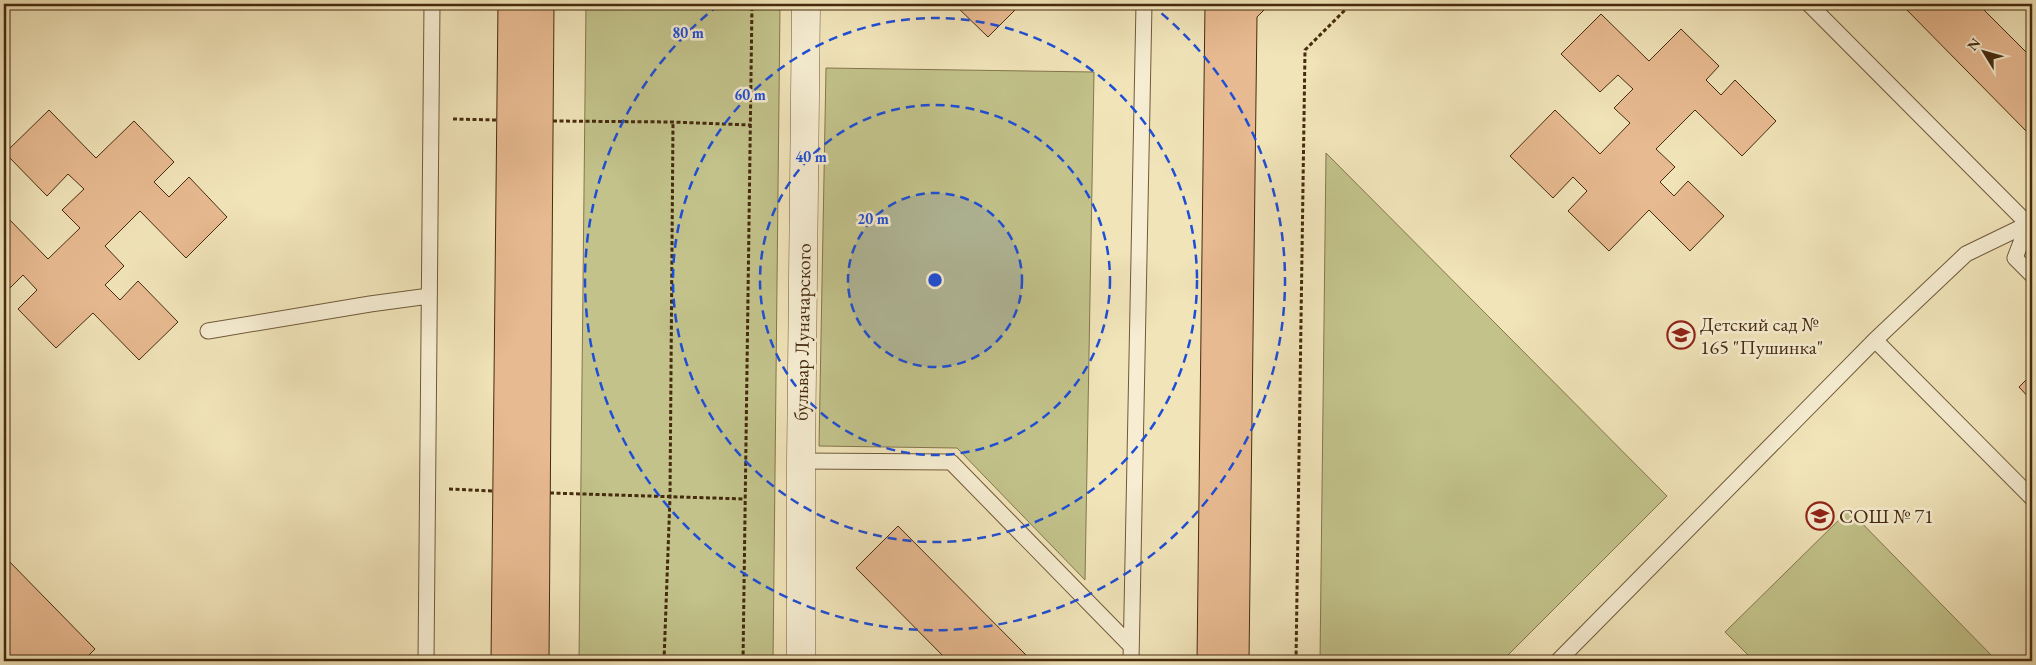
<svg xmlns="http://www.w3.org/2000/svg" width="2036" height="665" viewBox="0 0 2036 665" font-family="'EB Garamond',serif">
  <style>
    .green { fill: #c2c28a; stroke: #84764c }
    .building { fill: #e8ba91; stroke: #462b0e }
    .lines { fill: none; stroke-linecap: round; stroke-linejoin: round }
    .service-casing { stroke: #715939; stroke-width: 17 }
    .minor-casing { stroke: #715939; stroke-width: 29 }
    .path { stroke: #462b0e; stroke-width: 3; stroke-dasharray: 4 2.5; stroke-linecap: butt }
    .service { stroke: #f6edd2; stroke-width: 15 }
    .minor { stroke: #f6edd2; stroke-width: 28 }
    .ring { fill: none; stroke: #1d4ed8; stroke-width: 2.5; stroke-dasharray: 9 6 }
    .labels { text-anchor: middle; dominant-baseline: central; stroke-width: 5; stroke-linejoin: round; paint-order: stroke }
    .poi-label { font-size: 20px; fill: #462b0e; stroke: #f6edd2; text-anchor: start }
    .street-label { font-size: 20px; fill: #462b0e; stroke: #f6edd2 }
    .centre { fill: #1d4ed8; stroke: #f6edd2; stroke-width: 2.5 }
    .ring-label { font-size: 15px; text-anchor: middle; font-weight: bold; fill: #1d4ed8; stroke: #f6edd2; stroke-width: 5; stroke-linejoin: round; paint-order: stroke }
  </style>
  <rect width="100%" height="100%" fill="#f1e4b9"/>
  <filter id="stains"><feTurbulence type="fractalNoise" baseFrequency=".004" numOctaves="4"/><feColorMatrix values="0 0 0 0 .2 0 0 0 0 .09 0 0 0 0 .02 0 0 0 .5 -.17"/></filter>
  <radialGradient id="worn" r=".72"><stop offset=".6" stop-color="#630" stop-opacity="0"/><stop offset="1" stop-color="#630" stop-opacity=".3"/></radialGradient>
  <path class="green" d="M586 4H780L773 661H579Z
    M826 68 1094 72 1085 580 957 448 819 446Z
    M1326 153 1667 496 1502 661H1320Z
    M1849 510 1997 661H1754L1725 632Z"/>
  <path class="building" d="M498 4H554L549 661H491Z
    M954 4H1021L988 37Z
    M1205 4H1270L1257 17 1249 661H1197Z
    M1901 4H1978L2032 58V137Z
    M1601 14 1649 61 1681 29 1719 66 1706 80 1721 95 1735 80 1776 121 1742 156 1695 110 1656 149 1675 167 1660 182 1674 196 1688 181 1724 216 1690 251 1649 210 1609 251 1568 211 1587 191 1573 177 1553 198 1510 156 1555 110 1600 154 1630 123 1614 108 1633 89 1618 75 1600 92 1561 54Z
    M49 110 96 158 134 121 174 162 154 182 169 197 189 177 227 217 186 258 140 211 105 246 124 266 105 285 120 300 138 281 178 322 139 360 93 313 56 348 18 309 37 290 23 275 4 294V214L48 259 80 228 62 210 84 189 68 174 47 196 5 153Z
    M2032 374V401L2019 387Z
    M898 526 1026 655 1019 661H948L856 568Z
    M4 556 95 649 83 661H4V655L10 649 4 643Z"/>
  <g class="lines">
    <g class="service-casing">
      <path id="service" d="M1809 4 2028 224
        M2028 224 2015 258 2032 275
        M208 331 370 304 429 296
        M1875 340 2032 498
        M801 461 951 462 1131 646
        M426 661 432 4
        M1131 661 1144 4
        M1558 661 1875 340 1966 254 2028 224 2032 220"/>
    </g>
    <g class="minor-casing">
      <path id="minor" d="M801 661V461L806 4"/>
    </g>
    <path class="path" d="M453 119 497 120
      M553 121 673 122 751 125
      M449 489 493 491
      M550 493 745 499
      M664 661 670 497 673 122
      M743 661 752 4
      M1296 661 1305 50 1351 4"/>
    <use href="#service" class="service"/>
    <use href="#minor" class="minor"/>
  </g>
  <circle cx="935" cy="280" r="87" fill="#1d4ed8" fill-opacity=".12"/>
  <g class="ring">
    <circle cx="935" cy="280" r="87"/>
    <circle cx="935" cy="280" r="175"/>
    <circle cx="935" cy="280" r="262"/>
    <path d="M1150 4A350 350 0 1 1 720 4"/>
  </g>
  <defs>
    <g id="school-ring" transform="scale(1.4375)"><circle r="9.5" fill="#f6edd2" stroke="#8f2418" stroke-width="1.5"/><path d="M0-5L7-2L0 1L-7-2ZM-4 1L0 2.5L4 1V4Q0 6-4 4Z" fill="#8f2418"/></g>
  </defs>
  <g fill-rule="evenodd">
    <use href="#school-ring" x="1681" y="335"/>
    <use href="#school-ring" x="1820" y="516"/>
  </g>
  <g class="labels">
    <g class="poi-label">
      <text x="1700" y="324">Детский сад №<tspan x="1700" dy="23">165 "Пушинка"</tspan></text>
      <text x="1839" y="516">СОШ № 71</text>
    </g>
    <g class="street-label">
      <text transform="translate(802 332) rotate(-89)">бульвар Луначарского</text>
    </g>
  </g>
  <circle cx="935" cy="280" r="8" class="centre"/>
  <g class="ring-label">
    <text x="688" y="38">80 m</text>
    <text x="750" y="100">60 m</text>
    <text x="811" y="162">40 m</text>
    <text x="873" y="224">20 m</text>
  </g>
  <rect width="2036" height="665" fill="none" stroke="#f1e4b9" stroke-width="20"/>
  <rect x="5" y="5" width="2026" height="655" fill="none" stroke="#462b0e" stroke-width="2.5"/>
  <rect x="10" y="10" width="2016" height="645" fill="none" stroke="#462b0e"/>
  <g transform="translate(1984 52) rotate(307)" stroke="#f6edd2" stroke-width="4" paint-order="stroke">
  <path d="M0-4L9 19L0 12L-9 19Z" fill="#462b0e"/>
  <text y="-8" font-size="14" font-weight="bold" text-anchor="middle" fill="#462b0e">N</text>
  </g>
  <rect width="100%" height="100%" filter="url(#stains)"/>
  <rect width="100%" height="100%" fill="url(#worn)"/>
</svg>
